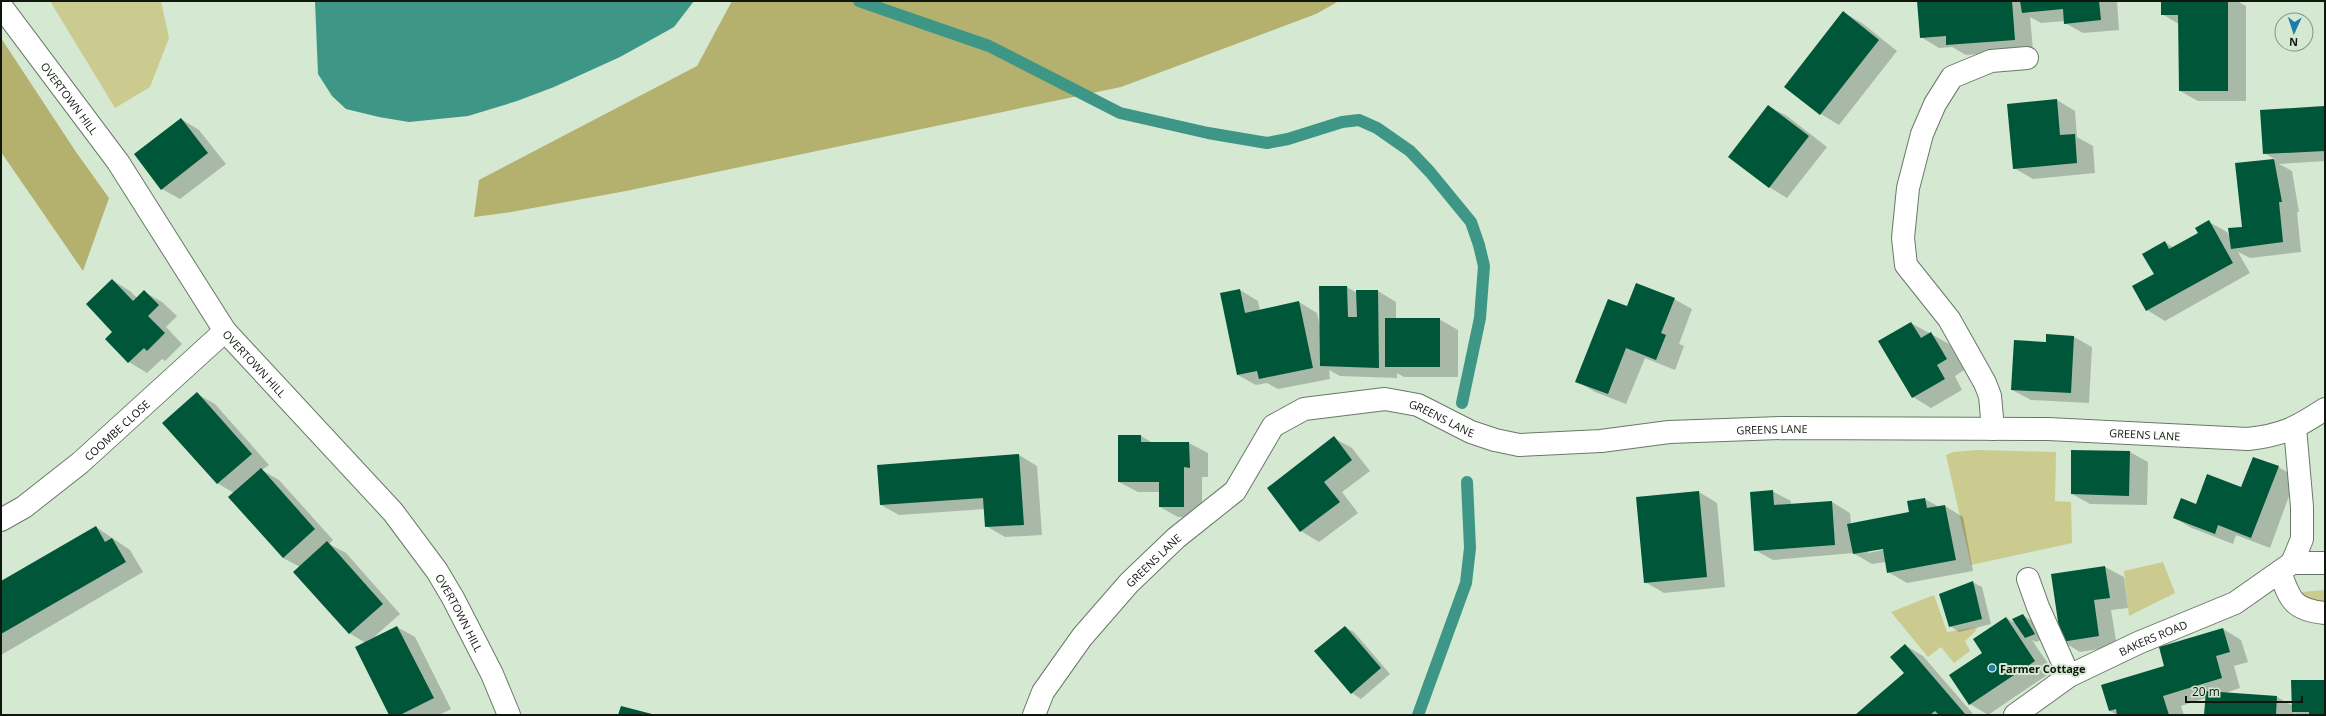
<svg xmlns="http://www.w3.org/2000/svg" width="2326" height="716" viewBox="0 0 2326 716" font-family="'Open Sans',sans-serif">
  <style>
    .green { fill: #cbca8f }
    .forest { fill: #b4b16e }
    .water { fill: #3d9686 }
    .shadow { fill: #0003; fill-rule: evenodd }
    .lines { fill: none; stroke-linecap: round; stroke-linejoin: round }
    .stream { stroke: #3d9686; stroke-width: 12 }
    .building { fill: #005638 }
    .minor-casing { stroke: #687a67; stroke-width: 24 }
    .minor { stroke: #fff; stroke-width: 22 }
    .poi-dot { fill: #1c7da9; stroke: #d4e8d2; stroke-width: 1.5 }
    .labels { text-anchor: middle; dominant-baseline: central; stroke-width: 4; stroke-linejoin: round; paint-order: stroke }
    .street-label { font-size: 11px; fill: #0f160e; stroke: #d4e8d2 }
    .poi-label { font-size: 11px; font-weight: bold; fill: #0f160e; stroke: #d4e8d2; text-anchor: start }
  </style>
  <rect width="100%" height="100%" fill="#d4e8d2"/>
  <path class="green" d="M50 1H161L169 38 150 87 115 108Z
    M1978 450 2056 452 2055 501 2071 502 2072 543 1971 565 1946 455 1953 452Z
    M2163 562 2175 593 2129 616 2124 571Z
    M2325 590V607L2307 598 2302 592Z
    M1934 595 1947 632 1977 627 1975 632 1965 641 1970 651 1954 663 1941 647 1928 657 1891 612Z"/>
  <path class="forest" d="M732 1H1339L1316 14 1121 87 626 191 511 212 474 217 479 180 697 66Z
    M1 38 76 152 109 198 83 271 1 152Z"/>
  <path class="water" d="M315 1H694L674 27 620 57 554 87 517 101 468 116 409 122 379 117 346 109 332 96 318 74Z"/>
  <path class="shadow" d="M1918 1H2117L2119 30 2083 33 2065 23V21L2041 23 2030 17 2033 50 1966 55 1952 47 1939 48 1921 37Z
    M2162 1H2237L2246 6V101H2198L2180 91 2179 24 2162 14Z
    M1844 13 1862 23 1897 51 1839 125 1821 114 1785 87Z
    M2057 100 2075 111 2077 137 2093 146 2095 173 2033 179 2014 168Z
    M1768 106 1787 116 1827 147 1787 198 1769 187Z
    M2323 107 2325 108V161L2279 164 2292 171 2299 212H2297L2301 252 2250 258 2238 252 2250 273 2165 321 2147 310 2165 242 2174 248 2200 234 2209 222 2227 232 2230 238 2244 228 2236 164 2276 160 2264 153Z
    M181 119 199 130 226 164 180 199 162 189Z
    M112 280 130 291 137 298 144 292 162 302 177 316 166 327 182 344 165 361 162 359 147 373 129 362 114 332Z
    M1320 287H1347L1357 293 1378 291 1396 302V319H1439L1458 330V377H1404L1397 373V378L1340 376 1329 370 1330 379 1278 389 1267 383 1256 385 1238 375 1240 290 1258 301 1260 311 1299 302 1317 313 1320 327Z
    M1674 299 1692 309 1679 344 1684 346 1675 370 1645 358 1626 404 1595 392 1577 381 1628 308Z
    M1911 323 1949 344 1964 370 1955 376 1962 390 1931 408 1913 397Z
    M2074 337 2092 347 2089 403 2031 400 2012 390 2047 343Z
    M197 394 215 404 269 465 262 470 279 480 333 540 329 544 346 553 400 614 374 637 397 627 415 637 451 709 439 715H390L366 643 349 633 300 567 283 558 234 493 217 483Z
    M1141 436 1153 443H1189L1208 453V477H1202V517H1178L1160 507V492H1138L1119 482Z
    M1334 438 1352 448 1370 471 1342 492 1358 513 1319 542 1301 531Z
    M2130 452 2148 462 2147 505 2090 504 2072 494Z
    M1019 455 1037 466 1042 535 1005 537 986 526 985 509 899 515 881 505Z
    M2278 467 2296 477 2270 548 2236 535 2233 544 2192 528 2174 518 2197 505 2242 488Z
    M1772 491 1791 501V505L1832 502 1850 513 1851 524 1910 512 1925 499 1939 507 1945 506 1963 517 1973 571 1907 583 1888 572 1886 562 1872 564 1853 553 1773 560 1755 550ZM1887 547 1888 549 1868 553V551Z
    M1699 492 1717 503 1725 587 1664 593 1645 582Z
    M96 527 130 550 143 572 1 655V582Z
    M2105 567 2124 577 2128 608 2111 610 2117 646 2080 652 2062 641 2052 575Z
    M1972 582 1982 587 1991 624 1959 632 1950 626Z
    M2023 615 2032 621 2043 639 2036 642 2032 640 2053 671 1988 715 1970 704 1984 653 2006 618 2017 624Z
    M1345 627 1354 632 1390 674 1361 699 1352 693Z
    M2223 629 2241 640 2248 662 2234 666 2240 688 2225 693 2277 697 2293 706 2325 681V715H2299L2295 713V715H2205L2206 698 2181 706 2184 715H2117L2110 711 2166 667Z
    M1905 645 1923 656 1974 715H1857L1906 673Z"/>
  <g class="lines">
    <path class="stream" d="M859 1 989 46 1120 113 1208 133 1267 143 1288 139 1342 122 1359 120 1377 128 1410 151 1430 172 1471 222 1479 245 1484 266 1480 318 1462 403
      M1418 715 1466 583 1470 548 1467 482"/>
  </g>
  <path class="building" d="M1917 1H2012L2015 40 1946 45V36L1920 38Z
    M2020 1H2099L2101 20 2064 24 2063 9 2022 13Z
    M2161 1H2228V91H2179L2178 15H2161Z
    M1843 11 1879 40 1820 115 1784 87Z
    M2057 99 2060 135 2075 134 2077 163 2013 169 2007 104Z
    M1768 105 1809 136 1769 188 1728 157Z
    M2324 106 2325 151 2263 154 2260 110Z
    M181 118 208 153 161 190 134 154Z
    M2274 159 2282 202H2279L2283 242 2231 249 2228 228 2242 227 2235 163Z
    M2209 220 2233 263 2146 311 2132 286 2154 274 2142 254 2165 241 2169 249 2198 233 2195 228Z
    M112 279 133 301 144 290 159 305 148 316 165 333 147 351 144 348 128 363 105 339 112 332 86 304Z
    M1636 283 1675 298 1661 333 1666 335 1656 360 1626 348 1608 394 1575 382 1608 299 1627 306Z
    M1319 286H1347L1348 317H1357L1356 290H1378L1379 368 1320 366Z
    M1240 289 1245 313 1299 301 1313 368 1259 379 1257 371 1237 375 1220 293Z
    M1385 318H1440V367H1385Z
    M1911 322 1921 338 1931 332 1947 359 1937 365 1945 379 1912 398 1878 341Z
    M2046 334 2074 336 2071 393 2011 390 2014 340 2046 342Z
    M197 392 252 454 217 484 162 423Z
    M1118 435H1141V442H1189L1190 468 1184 467V507H1159V482H1118Z
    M1334 436 1352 460 1324 482 1340 502 1300 532 1267 488Z
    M2071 450 2130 451 2129 496 2071 494Z
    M1019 454 1024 525 985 527 983 498 880 505 877 465Z
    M2253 457 2279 466 2251 538 2218 525 2215 534 2173 518 2181 498 2196 504 2207 474 2241 487Z
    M261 468 315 529 283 558 228 497Z
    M1773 490 1774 505 1832 501 1835 545 1754 551 1750 492Z
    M1699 491 1707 577 1644 583 1636 497Z
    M1925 498 1927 508 1945 505 1956 560 1887 573 1883 549 1853 554 1847 524 1909 512 1907 501Z
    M96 526 105 542 112 538 126 562 1 634V581Z
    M327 541 383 604 349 634 293 572Z
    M2105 566 2110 598 2094 600 2099 636 2061 642 2051 574Z
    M1973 581 1982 619 1949 627 1939 594Z
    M2023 614 2035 634 2025 638 2012 619Z
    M2006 617 2035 661 1969 705 1949 675 1982 653 1973 639Z
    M397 626 434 698 400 715H389L355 647Z
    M1345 626 1381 668 1351 694 1314 651Z
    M2223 628 2230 652 2216 656 2222 678 2163 696 2169 715H2117L2116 709 2109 711 2101 685 2164 666 2159 647Z
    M1905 644 1966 715H1939L1935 711 1930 715H1855L1904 673 1890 657Z
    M2291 680H2325V715H2309V712H2292Z
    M2206 691 2277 696 2276 715H2204Z
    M621 706 652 714V715H618Z"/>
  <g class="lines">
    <g class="minor-casing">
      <g id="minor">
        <path id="s1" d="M1 6 118 162 225 331 393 512 437 571 453 598 492 674 509 715"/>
        <path d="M1993 429 1990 396 1985 383 1949 319 1906 265 1903 238 1908 188 1922 134 1935 104 1952 77 1991 61 2027 58"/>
        <path id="s2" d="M1 520 24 507 80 463 225 331"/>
        <path d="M2292 563 2302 539V507L2295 428"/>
        <path d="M2292 563H2325"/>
        <path d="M2280 572C2290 600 2293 610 2325 613"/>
        <path d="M2028 579 2038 607 2069 676"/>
        <path id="s3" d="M1034 715 1043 692 1082 637 1129 583 1176 538 1235 491 1273 426 1304 409 1385 399 1418 405 1471 432 1495 440 1519 445 1601 441 1669 432 1783 428 2048 429 2248 439C2283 435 2296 428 2325 409"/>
        <path id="s4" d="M2015 715 2069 676 2138 643 2235 603 2292 563"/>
      </g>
    </g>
    <use href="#minor" class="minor"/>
  </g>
  <circle class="poi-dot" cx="1992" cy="668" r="4"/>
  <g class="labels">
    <g class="street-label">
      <text stroke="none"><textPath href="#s1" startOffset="115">OVERTOWN HILL</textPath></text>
      <text stroke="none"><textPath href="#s1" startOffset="439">OVERTOWN HILL</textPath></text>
      <text stroke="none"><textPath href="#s3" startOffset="557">GREENS LANE</textPath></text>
      <text stroke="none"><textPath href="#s2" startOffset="147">COOMBE CLOSE</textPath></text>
      <text stroke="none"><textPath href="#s3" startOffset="893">GREENS LANE</textPath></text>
      <text stroke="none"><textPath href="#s3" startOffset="1266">GREENS LANE</textPath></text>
      <text stroke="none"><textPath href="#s3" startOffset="197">GREENS LANE</textPath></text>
      <text stroke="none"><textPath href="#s1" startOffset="763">OVERTOWN HILL</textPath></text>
      <text stroke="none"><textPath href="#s4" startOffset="159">BAKERS ROAD</textPath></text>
    </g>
    <g class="poi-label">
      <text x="2000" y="668">Farmer Cottage</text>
    </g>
  </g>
  <rect width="2326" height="716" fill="none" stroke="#0f160e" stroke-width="4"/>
  <g transform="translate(2294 32) rotate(183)"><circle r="19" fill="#d4e8d2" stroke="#859484"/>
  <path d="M0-3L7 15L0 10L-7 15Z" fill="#1c7da9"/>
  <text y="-6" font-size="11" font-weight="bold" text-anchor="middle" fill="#0f160e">N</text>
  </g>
  <path d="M2186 696v6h116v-6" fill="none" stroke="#0f160e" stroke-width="2"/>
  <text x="2192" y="696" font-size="12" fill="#0f160e" stroke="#d4e8d2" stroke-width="3" paint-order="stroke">20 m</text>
</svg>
